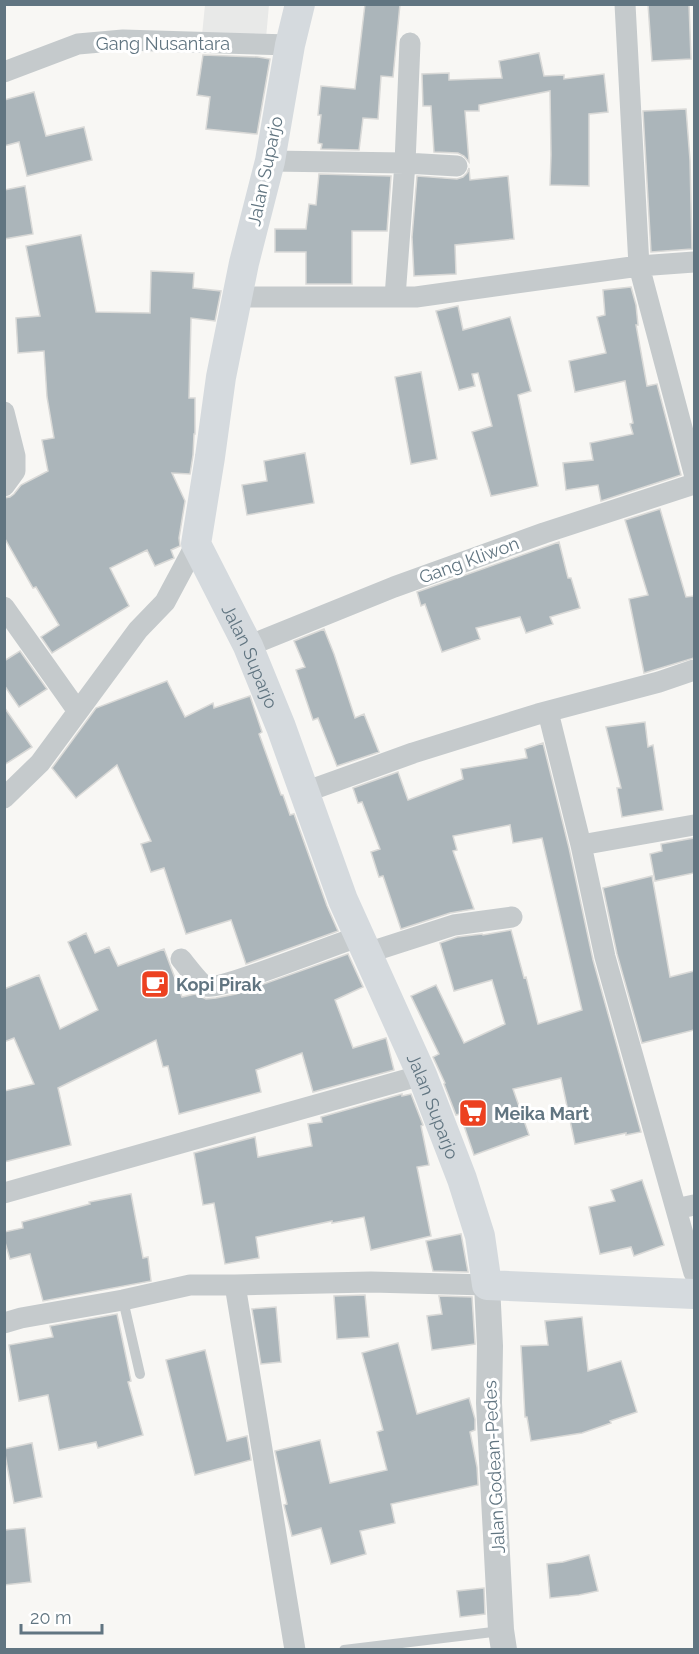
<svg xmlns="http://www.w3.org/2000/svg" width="699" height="1654" viewBox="0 0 699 1654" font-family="Raleway,sans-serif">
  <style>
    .built { fill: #e8e9e8 }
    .building { fill: #abb5ba; stroke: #d9d9d7; stroke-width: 1.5 }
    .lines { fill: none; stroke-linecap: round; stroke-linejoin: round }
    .service { stroke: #c5cacc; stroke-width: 10 }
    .minor { stroke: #c5cacc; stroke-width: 21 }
    .tertiary { stroke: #c5cacc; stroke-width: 26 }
    .secondary { stroke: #d5dade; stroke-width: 30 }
    .labels { text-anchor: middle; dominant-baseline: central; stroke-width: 6; stroke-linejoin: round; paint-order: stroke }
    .street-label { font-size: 18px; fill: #617581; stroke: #fff }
    .poi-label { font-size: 18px; font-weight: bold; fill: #617581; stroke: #fff; text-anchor: start }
  </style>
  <rect width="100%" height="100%" fill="#f8f7f4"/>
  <path class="built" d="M205 5H269L266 38 202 35Z"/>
  <path class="building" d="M365 4H400L393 77 381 76 378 119 363 118 359 150 321 149 322 144 318 143 321 115H318L321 86 355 89Z
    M648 4H689L691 59 652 61Z
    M539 53 544 76 564 75V79L604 74 608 112 589 114V186L550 185 551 155 550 91 479 105V111H465L469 162 464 156 458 153 434 152 431 106H423L422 74 449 73V80L502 78 499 61Z
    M203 55 258 57 270 59 257 134 206 129 210 97 197 95Z
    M34 92 46 136 84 127 92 160 27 176 19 142 4 146V100Z
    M686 109 690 160 692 249 651 252 643 111Z
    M469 168 470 180 508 176 514 239 455 245 456 274 414 276 412 237 417 176 457 179 463 177 467 173Z
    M319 174 391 176 387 231H352V284H306V252H275V229H306L309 204 316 205Z
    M25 186 33 234 4 239V190Z
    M81 235 96 312 150 313 151 271 194 273 193 288 221 291 215 321 191 318 189 398H195V434H194L193 455 190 474 172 473 185 501 179 538 180 546 171 550 174 558 155 566 147 550 110 568 129 606 52 653 41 637 59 625 36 587 33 588 4 537V498L10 497 14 494 21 485 48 471 42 440 54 438 47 397 44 351 18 353 16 318 40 316 26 246Z
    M631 287 636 305 638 325H636L647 386 657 384 681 475 601 501 598 485 566 490 563 463 593 460 590 443 633 434 630 424 633 423 625 381 575 392 569 361 606 353 597 317 605 315 603 290Z
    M458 306 463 330 510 317 531 391 518 395 538 486 491 496 472 432 492 426 478 373 472 374 475 386 459 390 436 311Z
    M421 372 437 459 411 464 395 377Z
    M305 453 314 503 247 515 242 485 267 481 264 461Z
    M660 509 686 597 694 596V658L644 673 629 599 648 595 625 520Z
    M559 542 568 578H571L580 608 550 617 553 624 526 633 520 617 476 628 480 639 442 652 425 604 421 606 417 592Z
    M324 629 334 654 355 718 364 714 379 752 337 766 318 718 313 720 296 670 305 667 294 641Z
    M20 651 47 689 19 707 4 685V661Z
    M167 681 185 717 213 703 214 708 250 696 262 732 259 734 281 795H283L290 815 294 814 327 906 338 931 246 964 231 920 186 934 164 868 151 872 141 844 151 841 117 765 76 798 52 768 96 708Z
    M4 707 32 747 4 765Z
    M645 722 648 747 653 745 663 810 622 817 617 788H621L606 727Z
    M543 743 569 848 593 960 641 1132 626 1135V1133L575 1144 561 1078 513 1089 529 1135 474 1155 460 1114 456 1115 444 1084 445 1083 433 1057 439 1054 411 996 436 985 464 1043 505 1024 492 980 454 991 440 943 457 937 482 934 483 935 511 930 524 978 526 977 538 1024 582 1010 542 838 513 843 510 825 453 836 457 850 453 851 474 909 450 913 401 929 383 876 379 877 371 852 380 849 362 802 358 803 353 788 398 772 408 800 463 779 461 769 527 758 525 749Z
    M694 838V873L655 881 650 854 662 851 661 844Z
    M652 876 670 977 694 971V1030L642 1043 617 954 603 888Z
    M86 933 95 953 109 947 118 966 164 949 182 997 195 994 206 999 216 998 236 994 348 954 363 987 335 1000 353 1048 386 1038 394 1070 313 1092 302 1053 256 1070 261 1092 179 1114 168 1066 163 1067 156 1040 58 1088 71 1145 4 1162V1091L34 1084 14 1038 4 1042V989L39 975 60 1029 98 1010 68 942Z
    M402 1094V1096L411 1094 423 1125 421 1126 429 1165 417 1167 431 1236 371 1250 364 1217 332 1223V1221L256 1237 259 1258 225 1264 214 1203 203 1205 194 1153 255 1137 258 1157 312 1146 308 1124 322 1122 321 1117Z
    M642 1180 664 1245 634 1256 631 1247 600 1254 589 1207 615 1201 611 1190Z
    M131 1194 143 1258 148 1257 151 1281 43 1301 30 1254 10 1259 4 1239V1232L23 1228 22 1222 90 1204 89 1202Z
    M461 1234 468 1272 433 1271 426 1241Z
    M365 1295 369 1337 337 1339 334 1296Z
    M439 1296 472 1297 475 1344 432 1350 427 1316 442 1314Z
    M276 1307 281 1362 261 1364 252 1309Z
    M117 1314 131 1381 128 1382 143 1435 98 1448 96 1442 59 1450 48 1395 19 1401 9 1345 53 1337 50 1326Z
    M582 1317 588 1371 621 1361 637 1412 610 1421 611 1423 582 1433 531 1441 527 1417H525L521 1346 548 1345 545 1321Z
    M398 1343 417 1414 469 1398 475 1419V1430L470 1432 477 1467 478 1485 391 1504 395 1523 360 1531 366 1554 331 1564 321 1528 292 1536 285 1509 284 1505 287 1504 275 1451 320 1440 330 1483 387 1470 377 1432 383 1430 362 1353Z
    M205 1350 227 1441 247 1436 251 1460 195 1475 166 1360Z
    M32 1443 42 1497 14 1503 4 1449Z
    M25 1528 31 1582 4 1585V1530Z
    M589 1555 598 1591 579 1595 550 1598 547 1564 563 1562Z
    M484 1588 485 1614 460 1617 457 1591Z"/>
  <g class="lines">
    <path class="service" d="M123 1300 140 1374
      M344 1650 501 1631"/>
    <path class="minor" d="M625 4 639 266 694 473
      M4 72 78 44 123 40 290 45
      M270 161 405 163 457 166
      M237 297H416L639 266 694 262
      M395 297 405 163 410 43
      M4 412 15 456V471L4 486
      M4 607 77 710
      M248 646 394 587 544 533 694 484
      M548 712 581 845
      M305 792 413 753 538 714 659 682 694 670
      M4 798 40 763 138 630 165 602 196 544
      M694 825 581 845 605 957 694 1273
      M367 953 454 925 512 917
      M181 959C187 966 199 983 206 986 219 991 339 943 360 936
      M4 1193 422 1075
      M676 1209 694 1205
      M235 1285 371 1282 487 1285
      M4 1323 21 1318 123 1300 190 1285H235L295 1650"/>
    <path class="tertiary" d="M487 1285 490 1346 489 1403 501 1630 504 1650"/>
    <path class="secondary" id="s1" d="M300 4 290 45 270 161 244 263 221 377 210 457 196 544 248 646 281 727 343 900 422 1075 462 1179 480 1236 487 1285 694 1294"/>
  </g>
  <defs>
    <g id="cafe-square" transform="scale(1.5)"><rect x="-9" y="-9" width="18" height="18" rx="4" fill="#ec4120" stroke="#fff"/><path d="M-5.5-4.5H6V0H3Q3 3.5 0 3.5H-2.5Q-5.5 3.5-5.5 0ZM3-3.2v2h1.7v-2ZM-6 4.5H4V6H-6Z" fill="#fff"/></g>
    <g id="supermarket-square" transform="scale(1.5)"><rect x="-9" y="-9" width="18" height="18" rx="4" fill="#ec4120" stroke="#fff"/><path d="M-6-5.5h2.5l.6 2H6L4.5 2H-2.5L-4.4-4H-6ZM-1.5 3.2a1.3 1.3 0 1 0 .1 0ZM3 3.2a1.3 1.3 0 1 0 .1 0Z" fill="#fff"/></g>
  </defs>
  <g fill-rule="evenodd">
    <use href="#cafe-square" x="155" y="984"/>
    <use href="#supermarket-square" x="473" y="1113"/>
  </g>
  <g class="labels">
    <g class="street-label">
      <text x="163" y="43">Gang Nusantara</text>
      <text transform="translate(265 171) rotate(-78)">Jalan Suparjo</text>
      <text transform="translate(469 560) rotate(-20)">Gang Kliwon</text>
      <text stroke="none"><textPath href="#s1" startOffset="675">Jalan Suparjo</textPath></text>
      <text stroke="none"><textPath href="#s1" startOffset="1161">Jalan Suparjo</textPath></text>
      <text transform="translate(494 1467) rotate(-93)">Jalan Godean-Pedes</text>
    </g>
    <g class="poi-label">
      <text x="176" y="984">Kopi Pirak</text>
      <text x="494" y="1113">Meika Mart</text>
    </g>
  </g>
  <rect width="699" height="1654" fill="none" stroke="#617581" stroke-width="12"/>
  <path d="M21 1624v9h81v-9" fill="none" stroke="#617581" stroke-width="3"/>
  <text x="30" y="1624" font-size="18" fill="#617581" stroke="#ffffff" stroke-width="4.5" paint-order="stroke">20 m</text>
</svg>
